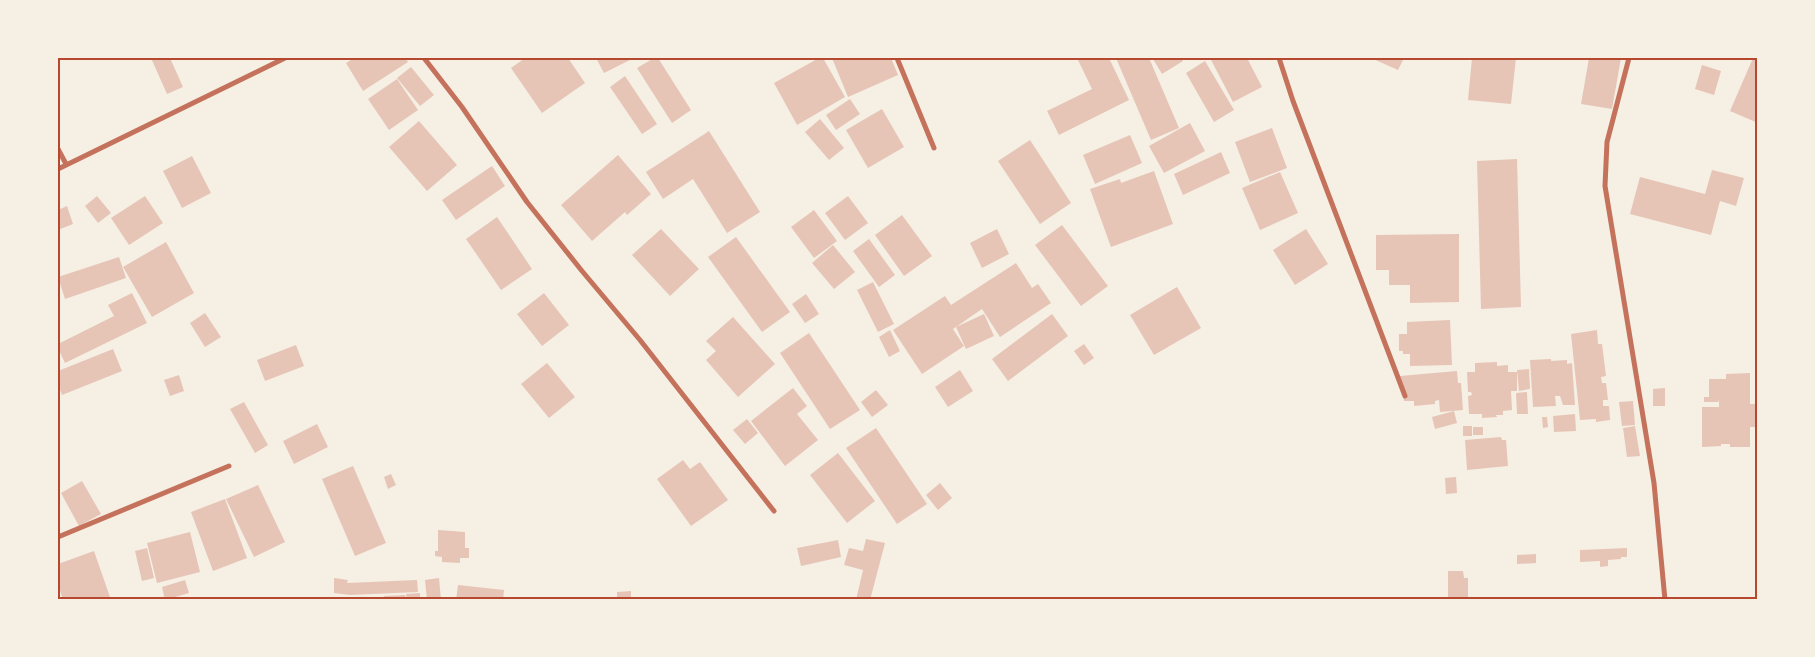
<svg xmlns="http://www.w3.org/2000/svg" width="1815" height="657" viewBox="0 0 1815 657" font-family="Commissioner,sans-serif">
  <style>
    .building { fill: #e6c5b7 }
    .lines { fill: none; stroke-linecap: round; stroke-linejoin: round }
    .minor { stroke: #c5725c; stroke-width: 5 }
    .neatline { fill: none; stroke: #b5482f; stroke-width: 2 }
  </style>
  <rect width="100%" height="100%" fill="#f6efe4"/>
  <path class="building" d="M151 58H170L183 87 167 94Z
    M354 58H405L408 62 363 91 346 63Z
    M525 58H568L585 83 542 113 511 68Z
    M596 58H634L604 73Z
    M654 58H658L691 110 672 123 637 68Z
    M819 58H823L845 97 797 125 774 83Z
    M832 58H891L898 75 848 97Z
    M1077 58H1109L1129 100 1059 135 1047 111 1092 89Z
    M1116 58H1149L1179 128 1151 140Z
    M1155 58H1181L1183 61 1162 74 1153 59Z
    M1210 58H1247L1262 87 1233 102Z
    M1371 58H1404L1398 70Z
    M1472 58H1516L1511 104 1468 100Z
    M1589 58H1621L1612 109 1581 104Z
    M1753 58H1758V123L1730 111Z
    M1205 61 1234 110 1214 122 1186 73Z
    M1702 65 1721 71 1714 95 1695 89Z
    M411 67 434 95 420 106 397 78Z
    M625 76 657 124 642 134 610 87Z
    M397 79 418 110 389 130 368 99Z
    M850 99 860 114 836 130 826 115Z
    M882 109 904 147 868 168 846 130Z
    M820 119 844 148 829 160 805 132Z
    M419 121 457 165 427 191 389 147Z
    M1190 123 1205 151 1164 173 1149 146Z
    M1272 128 1287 168 1250 182 1235 142Z
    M709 131 760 212 727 233 693 179 663 199 646 172Z
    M1130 135 1142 163 1095 184 1083 155Z
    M1030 140 1071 203 1040 224 998 161Z
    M1221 152 1230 173 1183 195 1174 174Z
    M618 155 651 194 627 215 625 212 592 241 561 205Z
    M192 156 211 193 182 208 163 171Z
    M1517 159 1521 307 1481 309 1477 161Z
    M492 166 505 186 456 220 442 200Z
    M1712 170 1744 178 1736 206 1720 201 1711 235 1630 214 1640 177 1705 194Z
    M1154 171 1173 224 1111 247 1090 189 1120 179 1121 183Z
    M1280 172 1298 213 1260 230 1242 188Z
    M97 196 111 213 98 223 85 206Z
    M145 196 163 223 129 245 111 218Z
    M848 196 868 223 845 240 825 213Z
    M67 206 73 224 58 230V210Z
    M814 210 837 241 814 258 791 227Z
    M902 215 932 256 904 276 875 235Z
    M497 217 532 269 501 290 466 239Z
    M1062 225 1108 286 1081 306 1035 245Z
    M661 229 699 269 670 296 632 255Z
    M997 229 1009 254 982 268 970 243Z
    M1306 229 1328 264 1295 285 1273 250Z
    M1459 234V302L1410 303V285H1389V270H1376V235Z
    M736 237 790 312 762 332 708 257Z
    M869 239 895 275 879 287 853 251Z
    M166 242 194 293 152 317 123 267Z
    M833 245 855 272 834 289 812 263Z
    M119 257 126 278 65 299 58 277Z
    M1016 263 1032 288 1038 284 1051 303 1000 337 982 309 953 329 964 346 922 374 893 330 945 296 951 305Z
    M873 282 894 324 878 332 857 290Z
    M1177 287 1201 328 1154 355 1130 315Z
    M132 293 147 323 65 363 58 348V344L114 316 108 305Z
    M544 293 569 325 542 346 517 314Z
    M806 294 819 314 805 323 792 304Z
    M205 313 221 337 205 347 190 323Z
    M984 314 994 336 966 349 956 327Z
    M1052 314 1068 336 1008 381 992 359Z
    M733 317 775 364 738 397 706 360 716 351 706 341Z
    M1450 320 1452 365 1410 366V354H1403V351H1399V334H1407V322Z
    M890 330 900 351 889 357 879 337Z
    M1597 330 1598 344H1602L1606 376 1601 377 1602 383H1606L1608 400H1603V406H1609L1610 420 1596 422V419L1580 420 1571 334Z
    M809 333 860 410 830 429 780 353Z
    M1084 344 1094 358 1084 365 1074 351Z
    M296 345 304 366 265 381 257 360Z
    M113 349 122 371 62 395 58 384V371Z
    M1551 359V361L1567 360V364L1572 363 1575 405H1563L1560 396H1555L1556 406 1533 407 1530 360Z
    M1497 362V366L1508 365V372H1517V391H1511L1512 410 1503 411V415H1496L1497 417 1482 418V414H1469L1468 396 1472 395 1471 392H1468L1467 372H1475V363Z
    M547 363 575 397 549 418 521 384Z
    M1529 369 1530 389 1519 391 1517 370Z
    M960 370 973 391 948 407 935 387Z
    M1457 371 1458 383H1461L1463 410 1440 412 1439 400 1435 401V404L1414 406V401H1404L1403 392H1401L1400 376Z
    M1750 373V404H1755V427H1750V447H1730V444H1721V446L1702 447V407H1719V400L1718 402H1704V397H1709V379H1726V374Z
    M179 375 184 391 170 396 164 380Z
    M793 388 807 406 797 414 818 440 785 466 751 421Z
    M1665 388V406H1653V389Z
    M876 390 888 405 872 417 861 402Z
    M1527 392 1528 414H1517L1516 393Z
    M1633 401 1635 425 1622 426 1619 402Z
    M244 402 268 445 255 453 230 409Z
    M1454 411 1457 423 1435 429 1432 417Z
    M1575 414 1576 431 1554 432 1553 416Z
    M1542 417H1547L1548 427 1543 428Z
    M747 419 758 433 745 444 733 430Z
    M317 424 328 447 294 464 283 441Z
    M1463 426H1472V436H1463Z
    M1635 426 1640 456 1627 457 1623 428Z
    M1473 427H1483V435H1473Z
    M876 428 927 504 897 524 846 448Z
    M1501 437 1502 440H1506L1508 466 1467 470 1465 440Z
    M838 453 875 501 847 523 810 475Z
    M683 460 690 469 700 462 728 500 691 526 657 479Z
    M353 466 386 543 355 556 322 479Z
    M391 474 396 485 388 489 384 477Z
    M1456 477 1457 493 1446 494 1445 478Z
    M82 481 101 514 79 526 61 493Z
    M940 483 952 498 938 510 926 495Z
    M258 485 285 542 254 557 226 499Z
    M225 499 247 558 213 571 191 512Z
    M438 530 465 532V548H469V558H460V563L442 562V557L435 556V551H438Z
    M190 532 200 572 157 583 147 543Z
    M866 539 885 543 870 600H856L863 570 844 565 849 548 863 551Z
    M838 540 841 557 801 566 797 548Z
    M147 548 154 578 142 581 135 551Z
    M1627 548V557H1621V559L1608 560V566L1600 567V561L1580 562V550Z
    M94 551 111 600H63L58 584V564Z
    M1536 554V563L1517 564V555Z
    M1448 571H1463L1464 578H1468V599H1448Z
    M334 578 348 580 347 583 417 580 418 592 350 595 334 593Z
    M439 578 441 600H427L425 580Z
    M185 580 189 593 165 600 162 587Z
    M458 585 504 590 503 600H456Z
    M631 591V598L617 599V592Z
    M420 593V600H407L406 594Z
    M405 595 406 600H384V596Z"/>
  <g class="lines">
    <path class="minor" d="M424 58 462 107 527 202 582 271 640 340 774 511
      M897 58 934 148
      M1279 58 1293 101 1405 396
      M1629 58 1607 142 1605 186 1654 483 1665 600
      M58 149 66 164
      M58 169 285 58
      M58 537 229 466"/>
  </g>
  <rect width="1815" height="657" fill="none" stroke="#f6efe4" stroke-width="118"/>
  <rect x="59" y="59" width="1697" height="539" class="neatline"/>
</svg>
